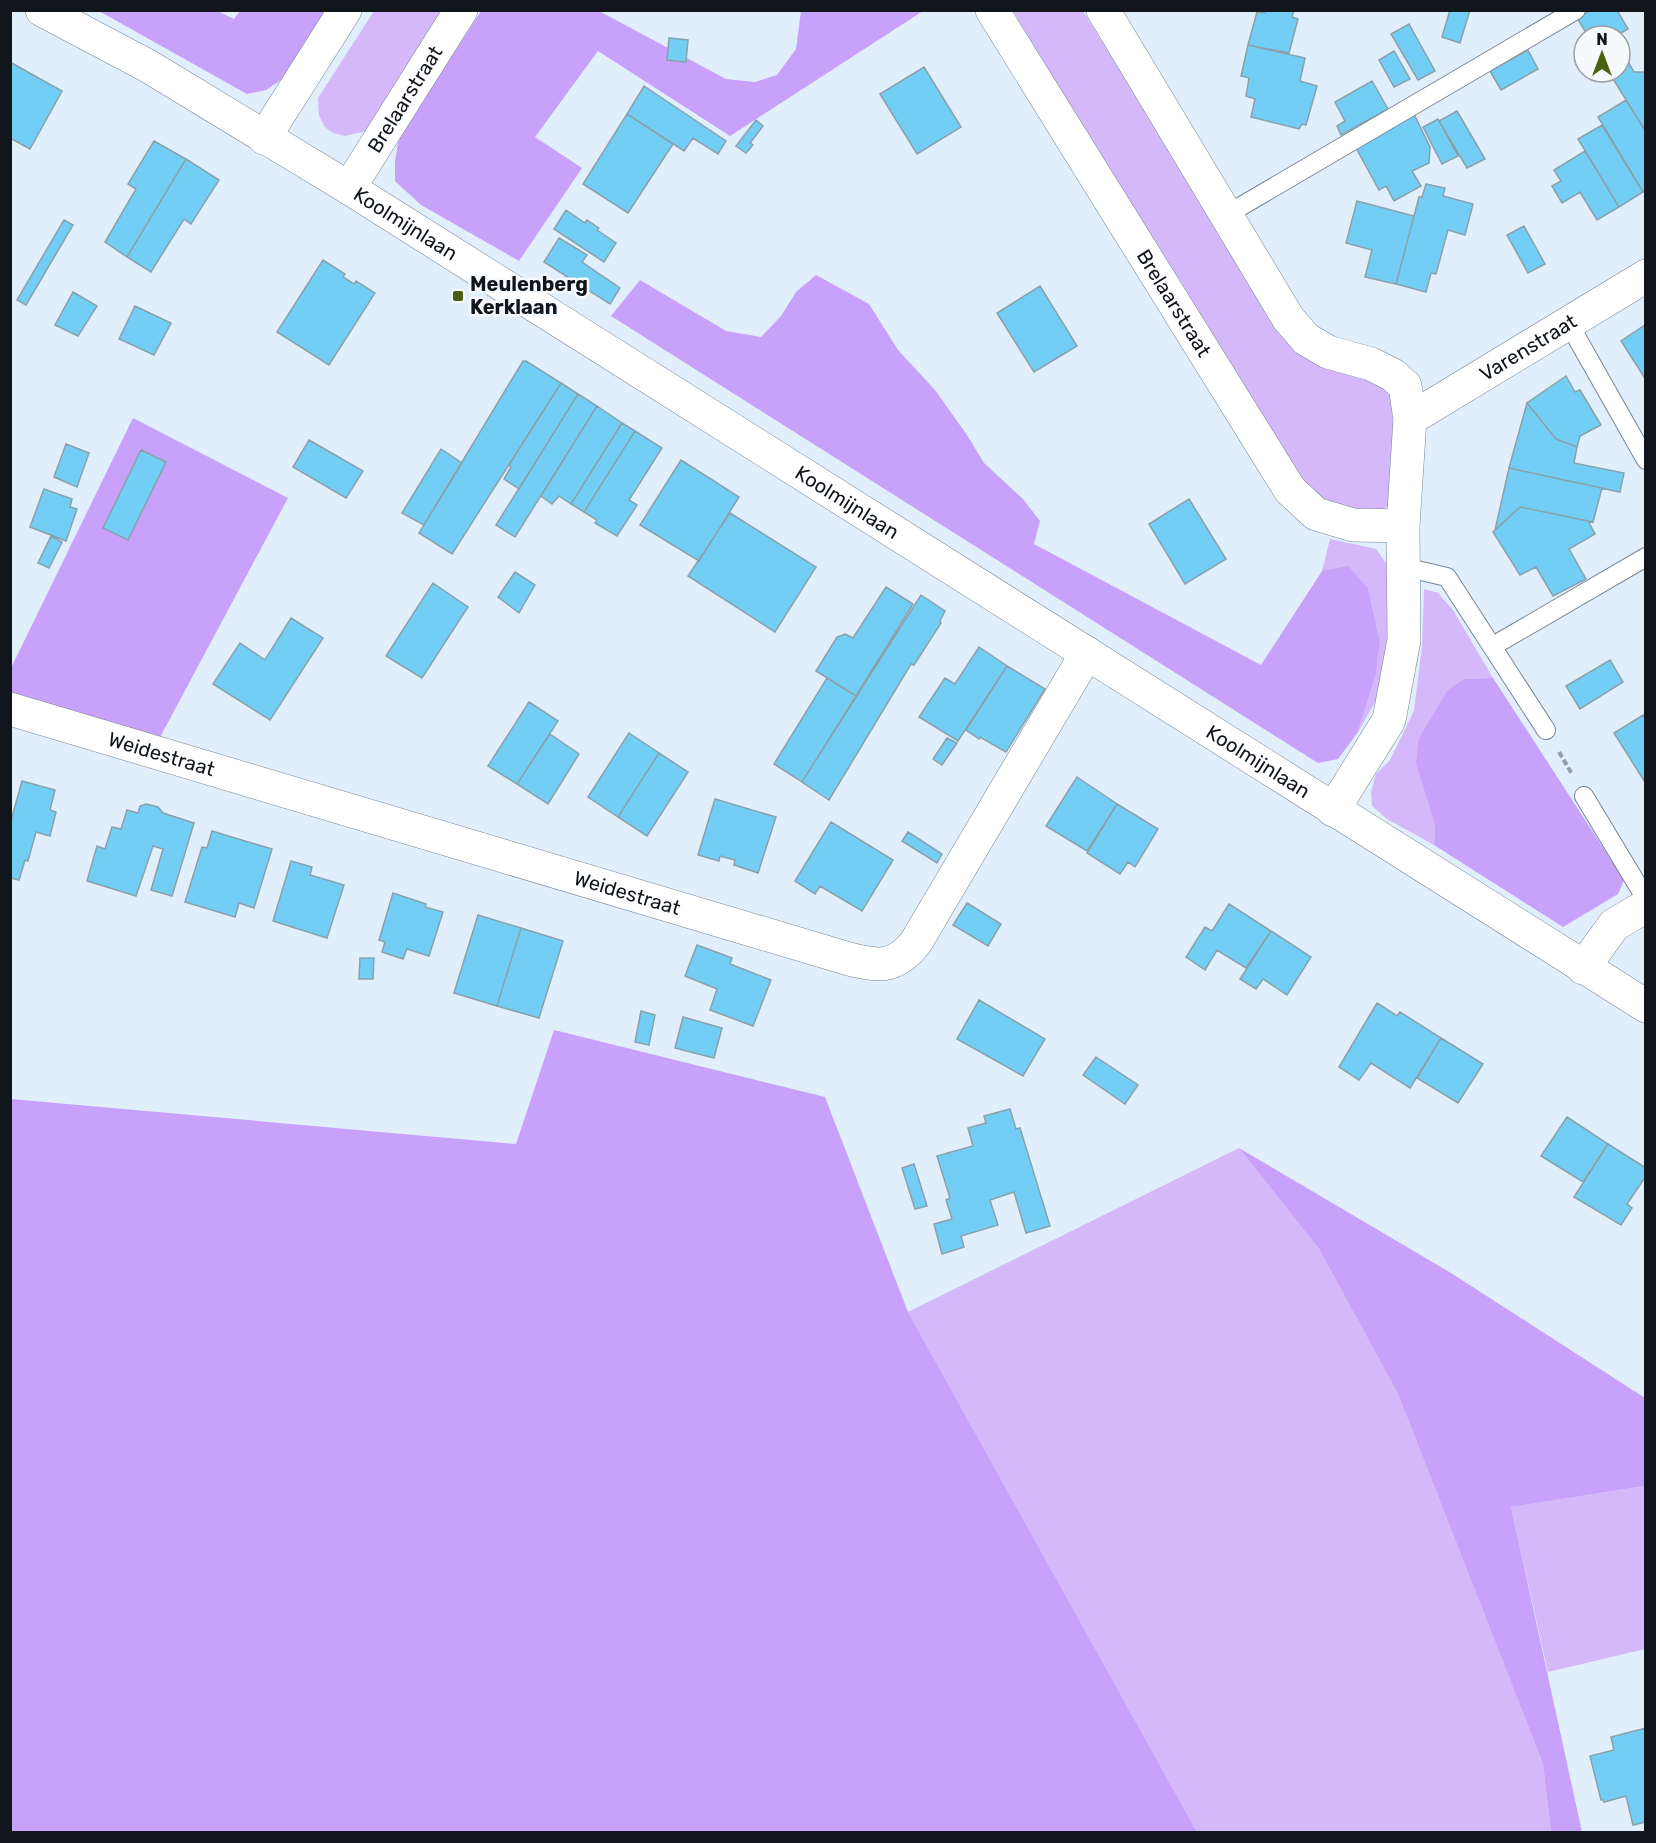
<svg xmlns="http://www.w3.org/2000/svg" width="1656" height="1843" viewBox="0 0 1656 1843" font-family="Rubik,sans-serif">
  <style>
    .green { fill: #d4b8fa }
    .forest { fill: #c8a2fa }
    .building { fill: #72cef4; stroke: #8aa1ab; stroke-width: 1.5 }
    .lines { fill: none; stroke-linecap: round; stroke-linejoin: round }
    .lane-casing { stroke: #778595; stroke-width: 20 }
    .street-casing { stroke: #778595; stroke-width: 34 }
    .secondary-casing { stroke: #778595; stroke-width: 34 }
    .path { stroke: #959faa; stroke-width: 4; stroke-dasharray: 6 3; stroke-linecap: butt }
    .lane { stroke: #fff; stroke-width: 18 }
    .street { stroke: #fff; stroke-width: 33 }
    .secondary { stroke: #fff; stroke-width: 33 }
    .poi-dot { fill: #4a610d; stroke: #f7fafd; stroke-width: 2 }
    .labels { text-anchor: middle; dominant-baseline: central; stroke-width: 5; stroke-linejoin: round; paint-order: stroke }
    .street-label { font-size: 20px; fill: #11161c; stroke: #f7fafd }
    .poi-label { font-size: 20px; font-weight: bold; fill: #11161c; stroke: #f7fafd; text-anchor: start }
  </style>
  <rect width="100%" height="100%" fill="#e1eefc"/>
  <path class="green" d="M374 11H443L366 131 345 136 333 133 325 127 319 116 318 98Z
    M1013 11H1083L1274 320 1386 387 1392 399 1394 411C1394 432 1399 489 1388 505 1384 510 1378 513 1372 516L1311 496 1266 429Z
    M1330 539 1376 549 1386 563 1389 587 1387 662 1378 697 1358 732 1376 674 1380 642 1368 588 1322 571Z
    M1424 589 1438 593 1453 610 1493 678 1464 679 1417 763 1435 825 1434 845 1387 819 1372 806 1371 792 1376 774 1390 760 1414 711 1422 647Z
    M1239 1148 1319 1249 1398 1394 1543 1764 1551 1832H1197L908 1312Z
    M1645 1486V1649L1548 1672 1511 1507Z"/>
  <path class="forest" d="M99 11H217L234 19 240 11H327L288 75 266 90 247 94Z
    M481 11H599L726 79 755 82 777 75 796 49 801 11H923L730 136 598 51 535 137 582 168 519 261 421 205 395 181V161L399 137Z
    M816 275 869 304 898 350 935 390 967 435 984 463 1023 499 1040 521 1034 544 1261 665 1322 571 1348 566 1368 588 1380 642 1376 674 1358 732 1338 759 1318 763 611 316 640 280 726 331 761 337 781 316 796 292Z
    M133 418 288 498 158 741 11 694 10 670Z
    M1493 678 1624 880 1618 894 1563 927 1434 845 1435 825 1416 763 1419 738 1447 691 1464 679Z
    M554 1030 825 1097 908 1312 1197 1832H11V1099L516 1144Z
    M1239 1148 1451 1273 1645 1398V1486L1511 1507 1582 1832H1551L1543 1764 1398 1394 1319 1249Z"/>
  <path class="building" d="M1266 10H1294L1292 17 1298 19 1289 53 1248 45 1257 12 1265 13Z
    M1450 10H1470L1460 43 1442 37Z
    M1591 10H1617L1628 29 1616 36H1588L1577 18Z
    M1409 24 1435 71 1418 80 1391 34Z
    M669 38 688 40 686 62 667 60Z
    M1248 45 1305 58 1300 81 1317 86 1306 125 1302 124 1299 129 1251 117 1255 99 1246 96 1249 78 1241 76Z
    M1528 50 1538 69 1501 90 1490 71Z
    M1394 51 1410 79 1394 87 1379 60Z
    M10 62 62 91 30 149 10 138Z
    M1629 63 1634 72H1646V132L1610 74 1620 72V68Z
    M924 67 961 127 917 154 880 94Z
    M1372 81 1388 109 1341 135 1337 126 1345 121 1335 102Z
    M644 86 726 141 718 154 693 138 684 151 627 114Z
    M1626 100 1646 132V190L1643 192 1598 117Z
    M1457 111 1485 159 1467 168 1439 121Z
    M1413 112 1430 147 1429 163 1412 171 1421 186 1394 201 1386 186 1379 190 1356 148Z
    M627 114 673 144 628 213 583 184Z
    M1438 119 1458 156 1442 164 1423 127Z
    M756 120 763 126 750 143 753 145 746 153 736 146Z
    M1602 125 1643 192 1619 207 1578 139Z
    M154 141 186 159 127 257 105 242 136 189 128 184Z
    M1585 151 1619 207 1597 220 1580 192 1562 203 1552 186 1561 181 1554 170Z
    M186 159 219 180 191 224 184 219 151 272 127 257Z
    M1426 184 1445 188 1443 196 1473 204 1465 235 1448 230 1436 274 1431 273 1426 292 1396 284 1419 197H1422Z
    M1357 201 1414 216 1396 284 1365 277 1372 250 1346 243Z
    M566 210 585 223 587 220 599 228 597 230 616 243 604 262 554 229Z
    M64 220 73 225 26 305 17 300Z
    M1524 226 1545 264 1528 273 1507 235Z
    M559 238 587 255 582 262 620 288 610 304 544 262Z
    M323 260 345 274 343 277 354 284 356 281 375 293 329 365 277 332Z
    M1040 286 1077 346 1034 372 997 313Z
    M73 292 97 306 78 336 55 325Z
    M135 306 171 323 154 355 119 339Z
    M1645 325 1646 326V380L1621 341Z
    M523 361H526L561 383 452 554 419 533Z
    M1566 376 1575 392 1580 390 1601 425 1580 436 1577 447 1556 439 1527 403Z
    M561 383 578 394 519 489 504 479 511 467 509 465Z
    M578 394 597 406 515 537 496 525Z
    M1527 403 1556 439 1577 447 1574 463 1624 473 1620 492 1509 468Z
    M597 406 622 423 571 504 559 496 552 504 541 496Z
    M622 423 635 431 584 512 571 504Z
    M635 431 662 448 629 500 637 505 617 536 595 523 597 520 584 512Z
    M309 440 363 471 346 498 293 467Z
    M66 444 89 453 77 487 54 477Z
    M441 449 462 463 424 525 402 513Z
    M141 450 166 462 128 540 103 528Z
    M681 460 739 497 699 561 640 525Z
    M1509 468 1602 488 1593 522 1520 507 1495 530Z
    M44 489 72 499 70 507 77 509 66 541 30 527Z
    M1189 499 1226 559 1185 584 1149 524Z
    M1520 507 1588 521 1595 534 1569 549 1586 579 1553 596 1536 567 1520 575 1493 532Z
    M730 513 816 567 775 632 688 576Z
    M51 536 62 542 49 568 38 563Z
    M515 572 535 585 519 613 498 597Z
    M433 583 468 607 422 678 386 656Z
    M886 587 913 604 856 696 816 671 837 637 845 634 853 638Z
    M921 595 945 611 940 621 941 623 914 665 911 664 829 800 802 782Z
    M291 618 323 638 270 720 213 684 240 643 265 660Z
    M979 647 1007 666 958 741 919 717 945 678 955 684Z
    M1610 660 1623 682 1580 709 1566 686Z
    M1007 666 1045 689 1006 752 980 737 979 739 966 730Z
    M827 678 856 696 802 782 774 764Z
    M529 702 558 721 517 784 488 766Z
    M1643 715 1646 720V784L1614 733Z
    M629 733 659 753 618 817 588 797Z
    M550 734 579 754 548 804 517 784Z
    M947 738 957 743 942 765 933 759Z
    M659 753 688 772 647 836 618 817Z
    M1077 777 1117 804 1087 851 1046 826Z
    M22 781 55 790 50 810 56 812 50 836 36 832 28 861 25 860 19 880 10 878V824Z
    M715 799 776 817 758 873 734 865 735 860 720 856 719 861 698 855Z
    M146 804 158 807 163 813 194 823 172 896 151 890 163 849 153 846 136 896 87 881 97 846 105 849 112 827 121 829 127 810 138 813 140 806Z
    M1117 804 1158 829 1135 867 1128 862 1120 874 1087 853Z
    M831 822 893 860 862 911 820 886 815 894 795 881Z
    M212 831 272 849 254 908 239 903 235 917 185 902 202 847 207 848Z
    M908 832 942 854 937 863 902 841Z
    M291 861 312 867 310 875 344 885 327 938 273 921Z
    M393 893 426 904 425 907 443 912 429 956 407 949 403 959 382 952 385 942 379 940Z
    M967 903 1001 924 988 946 953 925Z
    M1229 904 1271 931 1246 968 1217 950 1205 970 1186 957 1205 927 1212 931Z
    M478 915 521 928 497 1006 454 993Z
    M521 928 563 941 539 1018 497 1006Z
    M1271 931 1311 957 1287 995 1263 979 1256 989 1240 979Z
    M697 945 732 958 730 964 771 980 753 1026 710 1010 717 989 685 976Z
    M360 958H374L373 979H359Z
    M979 1000 1045 1039 1023 1076 957 1039Z
    M1377 1003 1397 1016 1400 1012 1441 1038 1410 1088 1371 1063 1359 1080 1339 1067Z
    M641 1011 655 1015 649 1045 635 1042Z
    M683 1017 722 1028 714 1058 675 1048Z
    M1441 1038 1483 1064 1458 1103 1417 1078Z
    M1096 1057 1138 1085 1125 1104 1083 1075Z
    M1010 1109 1016 1129 1020 1128 1050 1226 1026 1233 1014 1192 990 1200 998 1225 961 1236 964 1247 942 1254 934 1224 952 1219 946 1200 950 1198 937 1156 973 1146 968 1128 986 1123 984 1116Z
    M1567 1117 1608 1144 1583 1182 1541 1156Z
    M1608 1144 1646 1168V1176L1627 1204 1632 1208 1621 1225 1574 1197Z
    M914 1164 927 1206 915 1209 902 1168Z
    M1646 1728V1822L1633 1825 1626 1796 1604 1802 1603 1800H1601L1590 1756 1614 1750 1611 1737Z"/>
  <g class="lines">
    <g class="lane-casing">
      <path id="lane" d="M1226 215 1576 10
        M1569 324 1646 460
        M1404 567 1447 577 1546 730
        M1493 646 1646 557
        M1584 796 1646 899"/>
    </g>
    <g class="street-casing">
      <g id="street">
        <path id="s1" d="M992 10 1290 490 1316 514 1353 525 1403 526"/>
        <path d="M1103 10 1288 318 1306 339 1328 352 1371 364 1393 375 1405 386 1410 419 1403 526 1404 640 1389 720 1333 810"/>
        <path d="M264 138 345 10"/>
        <path id="s2" d="M349 188 461 10"/>
        <path id="s3" d="M1410 419 1646 276"/>
        <path id="s4" d="M10 709 849 959C879 967 896 968 916 942L1087 653"/>
        <path d="M1583 968 1614 925 1646 906"/>
      </g>
    </g>
    <g class="secondary-casing">
      <g id="secondary">
        <path id="s5" d="M42 10 148 66 349 188 1646 1006"/>
      </g>
    </g>
    <path class="path" d="M1559 752 1572 774"/>
    <use href="#lane" class="lane"/>
    <use href="#street" class="street"/>
    <use href="#secondary" class="secondary"/>
  </g>
  <rect class="poi-dot" x="452" y="290" width="12" height="12" rx="3"/>
  <g class="labels">
    <g class="street-label">
      <text stroke="none"><textPath href="#s2" startOffset="105">Brelaarstraat</textPath></text>
      <text stroke="none"><textPath href="#s5" startOffset="422">Koolmijnlaan</textPath></text>
      <text stroke="none"><textPath href="#s1" startOffset="345">Brelaarstraat</textPath></text>
      <text stroke="none"><textPath href="#s3" startOffset="138">Varenstraat</textPath></text>
      <text stroke="none"><textPath href="#s5" startOffset="944">Koolmijnlaan</textPath></text>
      <text stroke="none"><textPath href="#s4" startOffset="158">Weidestraat</textPath></text>
      <text stroke="none"><textPath href="#s5" startOffset="1430">Koolmijnlaan</textPath></text>
      <text stroke="none"><textPath href="#s4" startOffset="644">Weidestraat</textPath></text>
    </g>
    <g class="poi-label">
      <text x="470" y="284">Meulenberg<tspan x="470" dy="23">Kerklaan</tspan></text>
    </g>
  </g>
  <rect width="1656" height="1843" fill="none" stroke="#11161c" stroke-width="24"/>
  <g transform="translate(1602 54)"><circle r="28" fill="#f7fafd" stroke="#9b9fa3" stroke-width="1.5"/>
  <path d="M0-4.5L10 22L0 15L-10 22Z" fill="#4a610d"/>
  <text y="-9" font-size="16" font-weight="bold" text-anchor="middle" fill="#11161c">N</text>
  </g>
</svg>
